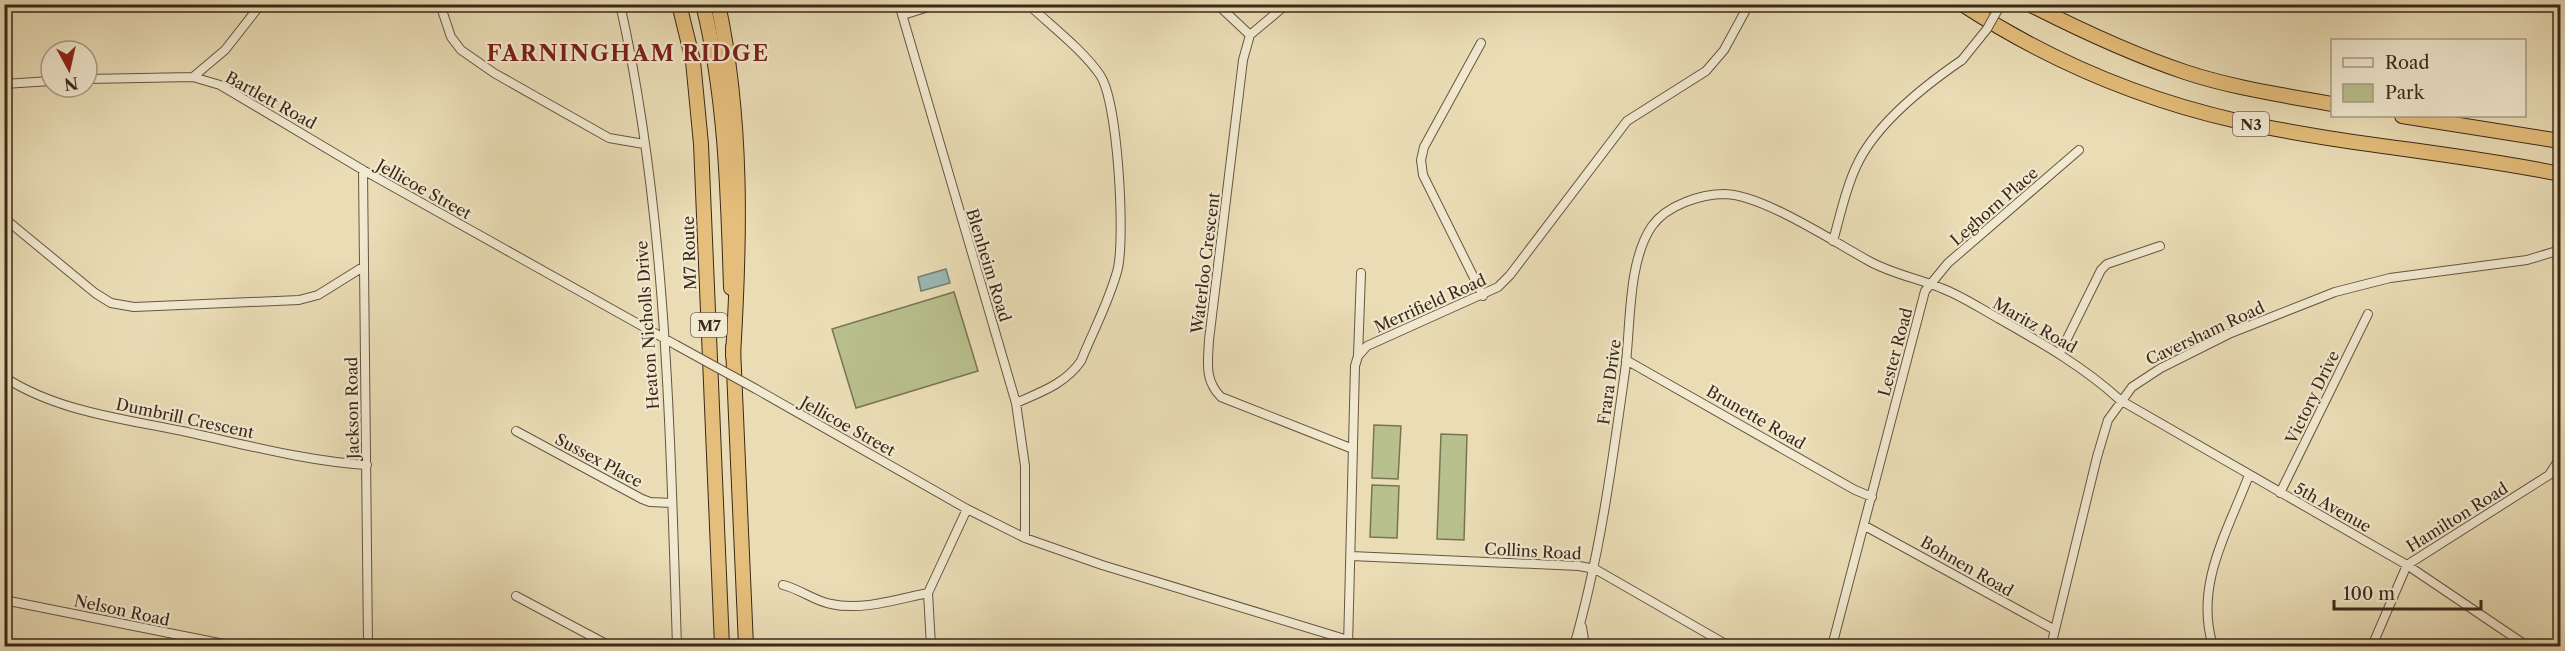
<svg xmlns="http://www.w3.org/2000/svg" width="2565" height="651" viewBox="0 0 2565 651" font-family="'Libre Caslon Text',serif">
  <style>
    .green { fill: #b8c08d; stroke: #7a7453; stroke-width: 1.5 }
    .water { fill: #9abab7; stroke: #748078; stroke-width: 1.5 }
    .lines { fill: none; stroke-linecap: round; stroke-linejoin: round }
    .minor-casing { stroke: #675540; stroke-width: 10 }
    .trunk-casing { stroke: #3b2819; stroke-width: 16 }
    .motorway-casing { stroke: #3b2819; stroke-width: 16 }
    .minor { stroke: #f1e9d0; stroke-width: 8 }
    .trunk { stroke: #e5be7b; stroke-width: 14 }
    .motorway { stroke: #e5be7b; stroke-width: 14 }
    .minor-bridge-casing { stroke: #675540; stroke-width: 10; stroke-linecap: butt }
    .minor-bridge { stroke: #f1e9d0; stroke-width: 8 }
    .labels { text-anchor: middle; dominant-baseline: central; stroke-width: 4.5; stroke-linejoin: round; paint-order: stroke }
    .shield { fill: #f1e9d0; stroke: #726250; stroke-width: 1.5 }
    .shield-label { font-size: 15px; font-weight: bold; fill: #3b2819 }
    .street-label { font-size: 16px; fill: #3b2819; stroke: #f1e9d0 }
    .district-label { font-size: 22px; font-weight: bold; letter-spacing: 1.5px; fill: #7a1f14; stroke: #f1e9d0 }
  </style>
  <rect width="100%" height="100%" fill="#eaddb6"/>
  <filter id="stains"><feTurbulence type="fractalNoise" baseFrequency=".00333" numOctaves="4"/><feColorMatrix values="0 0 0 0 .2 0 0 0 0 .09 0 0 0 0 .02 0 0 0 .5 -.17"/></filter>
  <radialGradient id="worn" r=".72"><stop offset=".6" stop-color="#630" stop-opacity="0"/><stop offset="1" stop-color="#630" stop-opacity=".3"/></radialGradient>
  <path class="green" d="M954 292 978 371 856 408 832 329Z
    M1374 425 1401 426 1398 479 1372 478Z
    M1441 434 1467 435 1464 540 1437 539Z
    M1372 485 1399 486 1397 538 1370 537Z"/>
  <path class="water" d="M946 269 950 283 921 291 918 277Z"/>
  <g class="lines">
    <g class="minor-casing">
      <path id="minor" d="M440 4 451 37 461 50 494 73 609 138 644 144
        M620 4C667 214 670 433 677 646
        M861 4 900 6
        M899 4 1016 403 1025 466V538
        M1217 4 1250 35
        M1287 4 1250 35 1243 60 1209 340C1208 362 1204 380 1221 397L1353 449
        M903 15 938 4
        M1481 43 1424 147 1421 160 1423 175 1483 296
        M193 77 225 50 261 4
        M87 79 193 77 220 85 363 170 676 345
        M4 84 51 81
        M363 170 368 646
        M4 218 95 293 111 303 134 307 299 300 318 295 363 267
        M1833 241C1840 217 1845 190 1856 167 1875 124 1924 86 1962 60
        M2060 353 2101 270 2107 264 2160 246
        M1358 356 1361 273
        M1626 360 1855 490 1872 497
        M4 377C58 412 125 419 187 432 247 445 306 461 367 465
        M756 389 967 509 1025 538 1102 565 1348 640 1359 646
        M1016 403C1041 392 1065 384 1081 361 1093 331 1110 300 1118 268 1125 235 1118 101 1100 75 1083 50 1050 25 1028 4
        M516 431 642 499 650 502 672 503
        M2280 493 2368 314
        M1865 526 2055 630
        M1351 556 1579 566 1595 569 1729 646
        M783 585C800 589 814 601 831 604 862 611 898 599 928 593
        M516 596 610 646
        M4 600 234 646
        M1582 627 1585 646
        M931 646 928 593 967 509
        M1348 646 1355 366 1358 356 1367 346 1498 287 1510 275 1627 121 1706 71 1724 50 1749 4
        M1574 646C1600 556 1612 464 1625 371 1631 328 1627 262 1652 226 1667 205 1701 194 1725 194 1763 195 1834 242 1869 261 1892 274 1917 278 1941 288 1960 295 1978 307 1996 317 2040 342 2083 366 2120 400L2407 565 2527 646
        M1832 646 1925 291 1948 263 2079 150
        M2051 646 2097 457 2108 420 2132 387 2161 368 2231 333 2335 292 2390 278 2527 260 2560 250
        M2213 646C2194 585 2228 531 2249 475
        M2372 646 2407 565 2549 475 2560 458"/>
    </g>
    <g class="trunk-casing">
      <path id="trunk" d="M679 4 693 61 701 144 722 646
        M703 4C726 98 728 193 731 288
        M733 347 746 646"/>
    </g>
    <g class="motorway-casing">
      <path id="motorway" d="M718 4C743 120 740 239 733 356
        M1962 4C2046 59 2140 99 2237 121 2344 145 2454 152 2560 174
        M2029 4C2080 30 2131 54 2185 72 2233 88 2283 95 2332 104
        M2402 116 2560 141"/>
    </g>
    <use href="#minor" class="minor"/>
    <use href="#trunk" class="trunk"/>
    <use href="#motorway" class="motorway"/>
    <g class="minor-bridge-casing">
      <path id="minor-bridge" d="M1962 60 1987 29 2001 4
        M676 345 756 389"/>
    </g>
    <use href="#minor-bridge" class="minor-bridge"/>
  </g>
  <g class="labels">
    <g class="shield">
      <rect x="2233" y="112" width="36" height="24" rx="4.5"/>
      <rect x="691" y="313" width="36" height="24" rx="4.5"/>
    </g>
    <g class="shield-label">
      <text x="2251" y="124">N3</text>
      <text x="709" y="325">M7</text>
    </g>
    <g class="street-label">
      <text transform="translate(271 100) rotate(29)">Bartlett Road</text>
      <text transform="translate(424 189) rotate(29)">Jellicoe Street</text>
      <text transform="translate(1994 206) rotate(-41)">Leghorn Place</text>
      <text transform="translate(689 253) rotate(-92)">M7 Route</text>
      <text transform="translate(1205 263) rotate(-83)">Waterloo Crescent</text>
      <text transform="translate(989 265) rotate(73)">Blenheim Road</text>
      <text transform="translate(1430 303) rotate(-24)">Merrifield Road</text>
      <text transform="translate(647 325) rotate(-94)">Heaton Nicholls Drive</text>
      <text transform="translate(2035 325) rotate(30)">Maritz Road</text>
      <text transform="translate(2205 333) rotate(-25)">Caversham Road</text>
      <text transform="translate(1895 352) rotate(-75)">Lester Road</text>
      <text transform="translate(1609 382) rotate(-82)">Frara Drive</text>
      <text transform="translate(2312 397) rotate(-64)">Victory Drive</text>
      <text transform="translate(352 408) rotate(-91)">Jackson Road</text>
      <text transform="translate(1756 417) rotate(30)">Brunette Road</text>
      <text transform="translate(185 418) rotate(12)">Dumbrill Crescent</text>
      <text transform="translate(848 426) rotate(29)">Jellicoe Street</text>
      <text transform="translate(599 460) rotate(28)">Sussex Place</text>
      <text transform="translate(2333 507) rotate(29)">5th Avenue</text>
      <text transform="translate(2457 517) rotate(-32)">Hamilton Road</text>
      <text transform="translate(1533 551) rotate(3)">Collins Road</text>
      <text transform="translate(1967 566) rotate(30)">Bohnen Road</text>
      <text transform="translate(122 610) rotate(12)">Nelson Road</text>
    </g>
    <g class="district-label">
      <text x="628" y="53">FARNINGHAM RIDGE</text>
    </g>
  </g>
  <rect width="2565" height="651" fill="none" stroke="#eaddb6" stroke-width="24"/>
  <rect x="6" y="6" width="2553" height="639" fill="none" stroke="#3b2819" stroke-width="3"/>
  <rect x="12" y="12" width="2541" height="627" fill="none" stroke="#3b2819" stroke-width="1.5"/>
  <rect x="2331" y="39" width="195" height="78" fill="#f1e9d0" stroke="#a89c87" stroke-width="1.5"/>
  <rect x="2343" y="58" width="30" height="9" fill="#f1e9d0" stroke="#a89c87" stroke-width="1.5"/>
  <text x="2385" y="69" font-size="18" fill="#3b2819">Road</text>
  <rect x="2343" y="84" width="30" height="18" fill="#b8c08d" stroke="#a89c87" stroke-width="1.5"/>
  <text x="2385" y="99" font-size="18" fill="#3b2819">Park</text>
  <g transform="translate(69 69) rotate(172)"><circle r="28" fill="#f1e9d0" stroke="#a89c87" stroke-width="1.5"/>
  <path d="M0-4.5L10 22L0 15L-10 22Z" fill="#8f2418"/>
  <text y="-9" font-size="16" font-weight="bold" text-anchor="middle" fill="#3b2819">N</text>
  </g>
  <path d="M2334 600v9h147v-9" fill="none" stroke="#3b2819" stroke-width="3"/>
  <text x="2343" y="600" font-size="18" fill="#3b2819" stroke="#f1e9d0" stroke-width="4.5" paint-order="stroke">100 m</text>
  <rect width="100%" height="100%" filter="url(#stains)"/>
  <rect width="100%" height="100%" fill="url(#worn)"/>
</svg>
